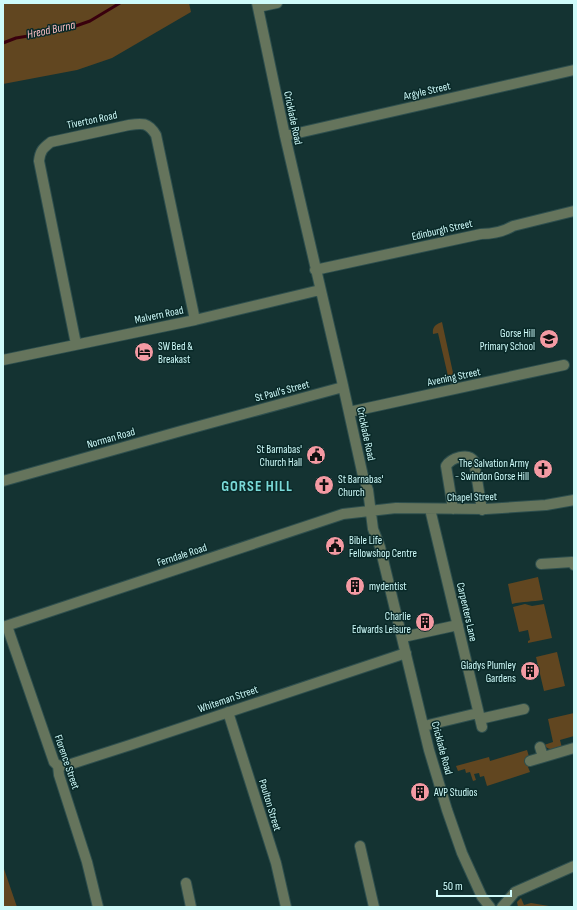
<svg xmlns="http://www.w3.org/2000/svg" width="577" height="910" viewBox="0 0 577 910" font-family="'Sofia Sans Condensed',sans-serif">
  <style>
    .green { fill: #614620 }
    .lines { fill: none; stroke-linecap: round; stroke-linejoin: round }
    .stream { stroke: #39000d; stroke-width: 3 }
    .minor-casing { stroke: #2e4f4e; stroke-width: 12 }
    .minor { stroke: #65745c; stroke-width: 10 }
    .labels { text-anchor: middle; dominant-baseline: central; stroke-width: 3; stroke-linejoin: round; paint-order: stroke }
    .street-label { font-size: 11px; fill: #cffbfa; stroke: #092928 }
    .poi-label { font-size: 11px; fill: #cffbfa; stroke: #092928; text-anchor: end }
    .water-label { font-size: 12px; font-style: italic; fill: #fdbfc4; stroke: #092928 }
    .district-label { font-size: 15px; font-weight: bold; letter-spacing: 1px; fill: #7adad8; stroke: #092928 }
  </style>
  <rect width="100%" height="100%" fill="#143332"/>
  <path class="green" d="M3 3H189L191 12 112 58 77 70 3 84Z
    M442 322 455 382 446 383 443 378 448 376 438 333 433 334C432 327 436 324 442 322Z
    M538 577 543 600C533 602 523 601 512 604L508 584Z
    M525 604 532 606 544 604 552 638 528 643V641L530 640 528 630 519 632 513 607Z
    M557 652 565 686 544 691 536 657Z
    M574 713V736L560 740 562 748C555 750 549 751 544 745L553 742 548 719Z
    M527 750 532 766 528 767 530 772 487 786 484 776 480 777 479 773 474 774 476 780 473 781 470 772 466 773 465 769 458 771 456 766 489 757 490 761Z
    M3 866 17 907H3Z
    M521 898 524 905 531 903 555 907H518L517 902Z"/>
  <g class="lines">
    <path class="stream" d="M3 43 16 38 47 33 73 27 90 21 120 3"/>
    <g class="minor-casing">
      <path id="minor" d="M257 3 285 136 342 381 363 476 368 490 373 529 380 547 429 750 447 810 462 853 482 897 490 907
        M258 7 277 3
        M285 136 574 70
        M315 270 481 234C492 234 503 232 513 226L574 211
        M76 344 39 161C40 151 43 148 51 142L129 125C142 123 148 122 156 135L195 320
        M3 360 195 320 320 290
        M349 412 564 365
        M3 481 181 431 343 387
        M430 509 482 727
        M453 509 446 466C451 458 468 452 474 461L482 510
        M541 564 572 562 574 565
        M7 626 54 762 58 766 59 775 87 862 98 907
        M3 627 343 514 396 508 486 509 546 505 574 500
        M403 637 458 625
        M228 712 276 863 286 907
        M480 719 524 709
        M424 726 478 713
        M540 747 543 757
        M530 761 574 748
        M58 766 68 765 130 745 406 653
        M360 846 374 907
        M186 883 191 907
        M502 907 515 892 574 866"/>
    </g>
    <use href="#minor" class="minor"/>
  </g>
  <defs>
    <g id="school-disc" transform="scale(1)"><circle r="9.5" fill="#f49aa3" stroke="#092928"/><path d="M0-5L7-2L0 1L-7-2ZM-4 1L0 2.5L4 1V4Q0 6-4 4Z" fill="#111"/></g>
    <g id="hotel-disc" transform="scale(1)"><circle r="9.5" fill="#f49aa3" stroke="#092928"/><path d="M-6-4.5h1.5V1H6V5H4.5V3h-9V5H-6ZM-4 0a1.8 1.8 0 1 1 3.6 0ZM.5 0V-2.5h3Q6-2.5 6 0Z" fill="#111"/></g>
    <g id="civic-disc" transform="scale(1)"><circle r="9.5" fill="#f49aa3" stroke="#092928"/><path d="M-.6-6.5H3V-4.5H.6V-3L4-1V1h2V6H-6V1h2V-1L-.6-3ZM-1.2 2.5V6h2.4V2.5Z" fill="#111"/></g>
    <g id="church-disc" transform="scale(1)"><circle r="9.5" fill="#f49aa3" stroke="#092928"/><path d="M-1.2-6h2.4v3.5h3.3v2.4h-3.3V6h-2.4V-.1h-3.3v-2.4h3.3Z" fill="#111"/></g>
    <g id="building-disc" transform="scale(1)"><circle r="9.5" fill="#f49aa3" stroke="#092928"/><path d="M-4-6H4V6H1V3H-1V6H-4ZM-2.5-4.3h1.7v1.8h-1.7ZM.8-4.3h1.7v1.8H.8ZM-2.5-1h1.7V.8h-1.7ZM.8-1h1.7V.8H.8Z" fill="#111"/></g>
  </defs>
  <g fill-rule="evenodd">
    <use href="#school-disc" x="549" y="339"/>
    <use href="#hotel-disc" x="144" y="352"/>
    <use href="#civic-disc" x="316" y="455"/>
    <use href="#church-disc" x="543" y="469"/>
    <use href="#church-disc" x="324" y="485"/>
    <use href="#civic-disc" x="335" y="546"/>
    <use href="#building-disc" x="355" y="586"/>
    <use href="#building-disc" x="425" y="622"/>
    <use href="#building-disc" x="530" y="671"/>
    <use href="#building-disc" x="420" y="792"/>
  </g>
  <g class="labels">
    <g class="street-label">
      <text transform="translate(427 91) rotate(-13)">Argyle Street</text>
      <text transform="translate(293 118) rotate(78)">Cricklade Road</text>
      <text transform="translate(92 120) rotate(-12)">Tiverton Road</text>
      <text transform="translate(442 230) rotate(-13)">Edinburgh Street</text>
      <text transform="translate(159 315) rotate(-12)">Malvern Road</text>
      <text transform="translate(454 377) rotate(-12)">Avening Street</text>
      <text transform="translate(282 391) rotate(-15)">St Paul's Street</text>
      <text transform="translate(366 434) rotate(78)">Cricklade Road</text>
      <text transform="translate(111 438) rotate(-16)">Norman Road</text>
      <text transform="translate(472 497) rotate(-1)">Chapel Street</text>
      <text transform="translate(182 555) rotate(-18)">Ferndale Road</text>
      <text transform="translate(467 612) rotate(77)">Carpenters Lane</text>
      <text transform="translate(228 699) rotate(-19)">Whiteman Street</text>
      <text transform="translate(442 748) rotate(75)">Cricklade Road</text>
      <text transform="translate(67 762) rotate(71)">Florence Street</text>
      <text transform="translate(270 805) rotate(73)">Poulton Street</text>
    </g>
    <g class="poi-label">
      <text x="535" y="333">Gorse Hill<tspan x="535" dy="13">Primary School</tspan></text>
      <text x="158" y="346" text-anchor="start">SW Bed &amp;<tspan x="158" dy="13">Breakast</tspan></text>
      <text x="302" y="449">St Barnabas'<tspan x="302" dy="13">Church Hall</tspan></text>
      <text x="529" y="463">The Salvation Army<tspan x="529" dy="13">- Swindon Gorse Hill</tspan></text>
      <text x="338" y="479" text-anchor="start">St Barnabas'<tspan x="338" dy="13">Church</tspan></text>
      <text x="349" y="540" text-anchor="start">Bible Life<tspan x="349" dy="13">Fellowshop Centre</tspan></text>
      <text x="369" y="586" text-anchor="start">mydentist</text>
      <text x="411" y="616">Charlie<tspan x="411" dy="13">Edwards Leisure</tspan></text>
      <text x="516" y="665">Gladys Plumley<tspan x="516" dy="13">Gardens</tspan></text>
      <text x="434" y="792" text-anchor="start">AVP Studios</text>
    </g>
    <g class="water-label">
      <text transform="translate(51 30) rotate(-12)">Hreod Burna</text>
    </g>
    <g class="district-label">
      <text x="257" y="486">GORSE HILL</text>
    </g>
  </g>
  <rect width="577" height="910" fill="none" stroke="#cffbfa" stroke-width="8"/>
  <path d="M437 890v6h74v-6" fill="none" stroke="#cffbfa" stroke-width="2"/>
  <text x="443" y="890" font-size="12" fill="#cffbfa" stroke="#092928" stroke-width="3" paint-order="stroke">50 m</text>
</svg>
